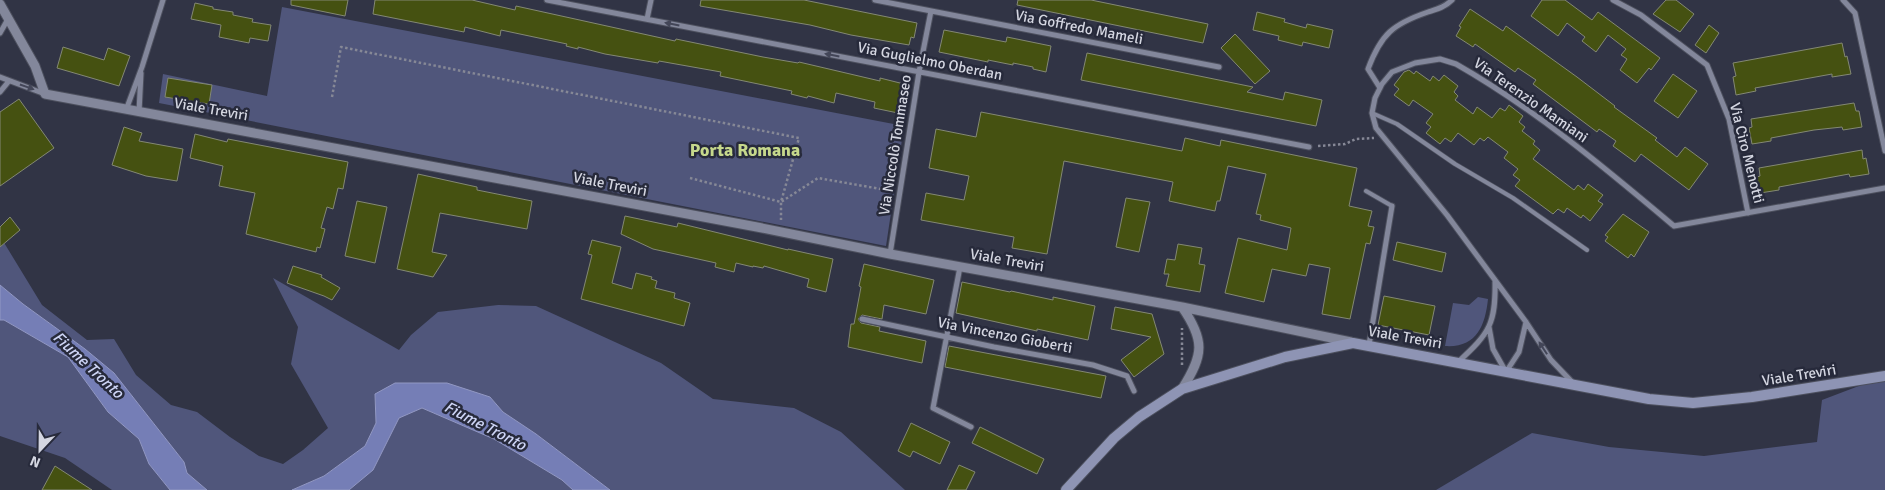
<svg xmlns="http://www.w3.org/2000/svg" width="1885" height="490" viewBox="0 0 1885 490" font-family="Signika,sans-serif">
  <style>
    .green { fill: #50567b }
    .water { fill: #757eb6; stroke: #9298c3 }
    .building { fill: #455111; stroke: #838874 }
    .lines { fill: none; stroke-linecap: round; stroke-linejoin: round }
    .service-casing { stroke: #4d505e; stroke-width: 5.5 }
    .minor-casing { stroke: #4d505e; stroke-width: 7 }
    .tertiary-casing { stroke: #4d505e; stroke-width: 11 }
    .secondary-casing { stroke: #4d505e; stroke-width: 12 }
    .path { stroke: #868896; stroke-width: 2.5; stroke-dasharray: 2.5 2.5; stroke-linecap: butt }
    .service { stroke: #83879b; stroke-width: 4 }
    .minor { stroke: #83879b; stroke-width: 5 }
    .tertiary { stroke: #83879b; stroke-width: 9 }
    .secondary { stroke: #8e94b4; stroke-width: 10 }
    .oneway { fill: #434658 }
    .labels { text-anchor: middle; dominant-baseline: central; stroke-width: 5; stroke-linejoin: round; paint-order: stroke }
    .street-label { font-size: 15px; fill: #d4d6e1; stroke: #272a3b }
    .water-label { font-size: 16px; font-style: italic; fill: #cdd4f5; stroke: #272a3b }
    .quarter-label { font-size: 18px; font-weight: bold; fill: #c6d88c; stroke: #272a3b }
  </style>
  <rect width="100%" height="100%" fill="#313445"/>
  <path class="green" d="M282 7 904 126 886 246 159 103 163 74 267 96Z
    M3 241 42 305 87 340 114 339 136 375 171 405 197 412 230 437 259 456 283 464 303 450 328 428 291 364 298 327 273 278 399 350 411 335 438 312 498 305 536 306 661 363 713 399 794 408 841 432 905 490H610L536 434 503 412 490 397 375 394 376 423 365 446 324 476 292 490H207L187 473 184 462 114 373 85 349 23 304 0 285V242Z
    M1478 297 1488 299C1485 327 1476 348 1445 346L1453 303 1469 305Z
    M0 320H4L68 357 108 412 139 439 149 464 170 490H112L65 458 0 436Z
    M1885 376V490H1436L1532 433 1609 447 1704 456 1817 442 1822 400Z
    M422 408 494 439 562 480 573 490H349L373 469 399 417Z"/>
  <path class="water" d="M0 285 23 304 85 349 114 373 184 462 187 473 207 490H170L149 464 139 439 108 412 68 357 4 320H0Z
    M395 383H447L490 397 503 412 536 434 610 490H573L562 480 494 439 422 408 399 418 373 470 349 490H292L324 476 365 446 376 423 375 394Z"/>
  <path class="building" d="M291 0H348L345 16 291 5Z
    M375 0H472L515 10 516 6 675 41 676 39 763 57 798 63 799 62 880 81V78L904 84 898 113 874 108 875 102 836 93 834 103 808 96 807 98 791 94 792 91 720 76 721 72 659 61 658 63 605 54 578 47V49L566 46 567 44 501 30 500 36 465 27 464 32 373 14Z
    M701 0H804L917 23 914 38 911 37 909 45 851 35 810 25 700 6Z
    M1018 0H1091L1208 24 1203 43 1017 5Z
    M1542 0H1565L1592 20 1598 12 1660 58 1651 70 1649 68 1637 83 1620 70 1627 59 1621 55 1626 49 1608 35 1596 52 1582 41 1585 37 1567 23 1558 36 1531 16Z
    M1666 0H1676L1694 14 1680 32 1653 14Z
    M195 3 213 7V9L233 12V15L253 19 252 22 271 25 268 41 250 38 249 43 219 37 221 25 191 19Z
    M1470 9 1503 31 1506 26 1577 77 1615 106 1614 107 1657 138 1655 140 1677 157 1685 147 1708 164 1689 190 1641 154 1635 162 1613 146 1616 141 1599 129 1597 132 1533 84 1536 80 1518 68 1515 72 1475 44 1473 47 1456 36 1461 27 1459 26Z
    M1257 12 1285 19 1284 22 1306 28 1307 24 1333 30 1329 48 1303 42 1302 46 1278 40 1279 36 1253 30Z
    M1709 25 1719 33 1706 53 1695 45Z
    M944 30 1006 42 1007 37 1051 46 1046 72 1033 69V67L1013 63V65L988 60V62L939 52Z
    M1235 34 1270 71 1255 84 1221 48Z
    M1842 43 1845 57 1847 56 1851 74 1832 77V74L1755 88 1756 91 1736 95 1733 77 1736 76 1733 63Z
    M63 47 104 60 108 48 130 56 119 86 57 68Z
    M1087 53 1253 87 1247 92 1283 100 1285 92 1322 100 1316 126 1081 80Z
    M1409 70 1414 74 1416 71 1430 81 1433 76 1439 81 1444 75 1458 86 1454 92 1458 96 1455 100 1473 114 1477 107 1492 118 1500 108 1505 111 1509 105 1523 116 1519 122 1525 127 1522 131 1535 141 1533 144 1540 150 1533 159 1574 190 1578 185 1584 190 1588 184 1603 195 1598 201 1603 204 1590 221 1583 215 1581 218 1567 208 1564 213 1558 209 1553 214 1515 186 1520 180 1513 175 1518 169 1504 158 1508 152 1488 137 1484 141 1480 138 1474 145 1458 133 1451 142 1445 138 1440 144 1426 133 1431 127 1426 123 1433 114 1413 100 1409 106 1394 95 1399 89 1394 85 1404 72Z
    M1673 74 1697 91 1678 118 1654 101Z
    M168 78 212 85 209 104 165 97Z
    M19 99 54 148 0 186V112Z
    M1854 103 1856 111H1859L1862 127 1843 130 1842 127 1814 130 1771 138V141L1752 144 1749 128 1752 127 1751 119Z
    M981 112 1182 151 1185 138 1220 146 1221 140 1357 168 1349 206 1372 211 1368 226 1374 227 1370 244 1366 243 1350 319 1322 314 1330 268 1309 264 1306 276 1272 269 1264 302 1225 293 1238 238 1287 250 1291 228 1260 220 1261 215 1256 214 1266 174 1228 166 1220 201H1217L1215 211 1169 201 1173 182 1064 161 1047 254 1012 248 1014 237 921 220 926 193 964 200 969 176 929 168 936 129 976 137Z
    M124 127 142 133 139 141 183 149 177 181 146 176 112 165Z
    M195 134 227 142 228 139 348 162 343 189 338 188 333 209 327 207 321 228 325 229 320 248 317 247 316 252 246 234 255 193 219 186 223 166 190 158Z
    M1862 150 1863 159 1866 158 1869 174 1850 177 1849 174 1806 182 1779 187V190L1760 193 1757 177 1760 176 1759 168Z
    M418 174 477 187V190L532 201 527 229 440 213 432 252 447 255 433 277 397 269Z
    M1126 198 1150 202 1139 252 1116 247Z
    M357 201 387 207 375 263 345 256Z
    M1623 214 1649 232 1634 257 1631 254 1628 258 1605 241 1608 237 1605 235Z
    M625 216 677 227 678 223 788 250V249L833 259 826 292 807 287 809 279 764 266 763 268 753 266V267L736 263 734 272 715 267 716 263 653 249 621 234Z
    M10 217 20 230 0 247V227Z
    M592 240 621 247 612 283 632 289 636 273 652 277 651 279 657 281 655 288 675 293 674 298 690 303 684 326 581 299 592 255 588 254Z
    M1397 242 1446 253 1442 272 1393 260Z
    M1178 244 1202 248 1199 264 1205 265 1200 292 1166 286 1169 274H1164L1167 259 1175 260Z
    M864 264 934 280 926 314 884 305 882 319 862 315 858 319 861 323 880 327 879 331 926 341 922 363 848 347 851 324H854L861 287 859 286Z
    M293 266 322 275 321 277 340 288 332 300 324 296 287 283Z
    M962 282 1010 292 1011 291 1053 300V297L1095 306 1088 340 1037 329V331L956 313Z
    M1384 296 1435 306 1429 335 1378 325Z
    M1115 307 1152 314 1164 354 1134 377 1121 360 1151 337 1111 329Z
    M949 346 1106 376 1101 398 945 367Z
    M911 423 950 442 940 464 913 451 910 457 898 451Z
    M980 427 1044 459 1037 474 972 443Z
    M959 465 975 472 966 490H947Z
    M55 466 92 490H42Z"/>
  <g class="lines">
    <g class="service-casing">
      <path id="service" d="M1372 113 1397 124 1455 164 1513 198 1587 250
        M1366 191 1392 206"/>
    </g>
    <g class="minor-casing">
      <path id="minor" d="M547 0 1309 147
        M875 0 1219 67
        M1613 0 1641 15 1707 65 1729 119 1748 213
        M1843 0 1855 13 1885 151
        M647 19 651 0
        M0 33 8 19
        M0 77 45 94
        M1380 88 1368 69C1381 34 1393 24 1428 12 1437 9 1445 7 1452 0
        M0 92 9 81
        M126 110 142 67 163 0
        M139 112 141 73
        M890 254 919 72 931 11
        M960 267 933 408 971 427
        M862 319 994 347 1093 365 1127 376 1134 391
        M1489 327 1493 349 1506 372 1519 352 1526 322
        M1369 345 1392 206
        M1458 362C1490 333 1496 323 1495 280
        M1573 383 1551 360 1526 322 1447 215 1376 128 1372 113 1375 98 1382 84 1392 72 1415 63 1440 59 1456 64C1535 109 1605 168 1674 226L1885 188"/>
    </g>
    <g class="tertiary-casing">
      <path id="tertiary" d="M0 4 35 66 45 94 757 227 890 254 1182 307 1351 342
        M1182 389C1204 355 1205 340 1182 307"/>
    </g>
    <g class="secondary-casing">
      <path id="secondary" d="M1066 490 1114 438 1139 417 1182 389 1285 357 1353 343 1649 399 1693 403 1752 397 1885 376"/>
    </g>
    <path class="path" d="M332 97 341 47 799 138 781 202V220
      M1318 146 1345 144 1356 139 1374 138
      M690 178 781 202 818 178 892 191
      M1182 365V328"/>
    <use href="#service" class="service"/>
    <use href="#minor" class="minor"/>
    <use href="#tertiary" class="tertiary"/>
    <use href="#secondary" class="secondary"/>
  </g>
  <defs><path id="oneway-solid" d="M-6-.8H1V-3.2L6.5 0L1 3.2V.8H-6Z" transform="scale(1.25)"/></defs>
  <g class="oneway">
    <use href="#oneway-solid" transform="translate(672 24) rotate(-169)"/>
    <use href="#oneway-solid" transform="translate(832 55) rotate(-169)"/>
    <use href="#oneway-solid" transform="translate(27 87) rotate(19)"/>
    <use href="#oneway-solid" transform="translate(1543 348) rotate(-123)"/>
  </g>
  <g class="labels">
    <g class="street-label">
      <text transform="translate(1079 27) rotate(11)">Via Goffredo Mameli</text>
      <text transform="translate(930 61) rotate(11)">Via Guglielmo Oberdan</text>
      <text transform="translate(1531 100) rotate(35)">Via Terenzio Mamiani</text>
      <text transform="translate(211 109) rotate(10)">Viale Treviri</text>
      <text transform="translate(895 145) rotate(-81)">Via Niccolò Tommaseo</text>
      <text transform="translate(1747 153) rotate(76)">Via Ciro Menotti</text>
      <text transform="translate(610 184) rotate(11)">Viale Treviri</text>
      <text transform="translate(1007 260) rotate(10)">Viale Treviri</text>
      <text transform="translate(1005 335) rotate(11)">Via Vincenzo Gioberti</text>
      <text transform="translate(1405 337) rotate(10)">Viale Treviri</text>
      <text transform="translate(1799 375) rotate(-9)">Viale Treviri</text>
    </g>
    <g class="water-label">
      <text transform="translate(88 365) rotate(43)">Fiume Tronto</text>
      <text transform="translate(485 426) rotate(27)">Fiume Tronto</text>
    </g>
    <g class="quarter-label">
      <text x="745" y="150">Porta Romana</text>
    </g>
  </g>
  <g transform="translate(40 450) rotate(202)" stroke="#272a3b" stroke-width="4" paint-order="stroke">
  <path d="M0-4L9 19L0 12L-9 19Z" fill="#d4d6e1"/>
  <text y="-8" font-size="14" font-weight="bold" text-anchor="middle" fill="#d4d6e1">N</text>
  </g>
</svg>
